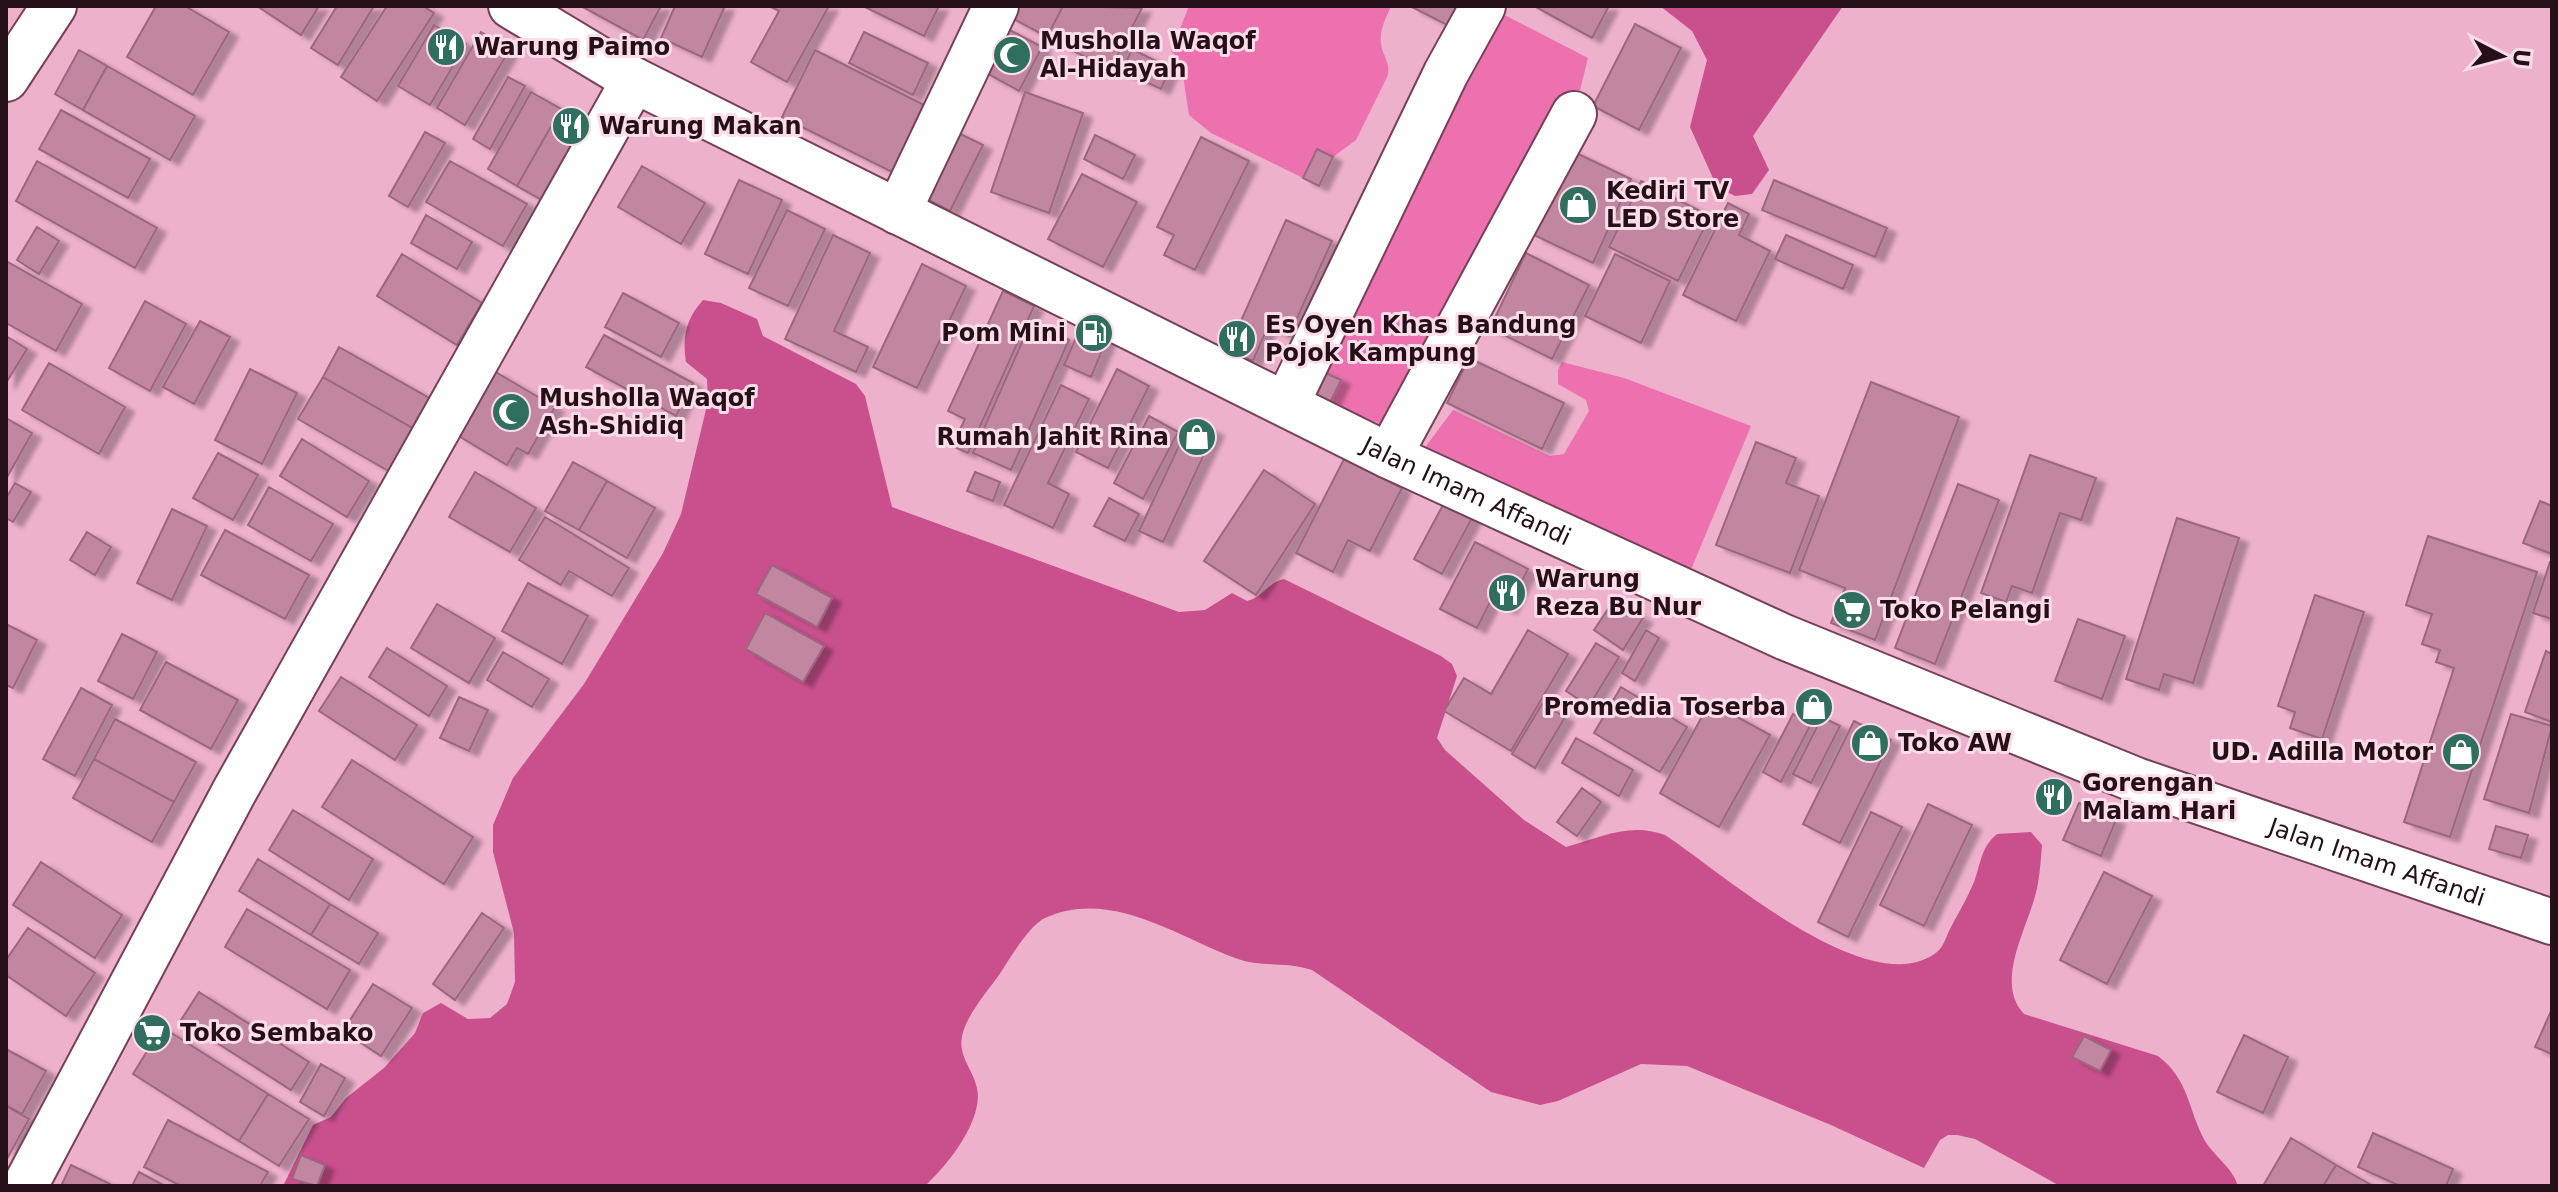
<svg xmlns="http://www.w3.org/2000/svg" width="2558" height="1192" viewBox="0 0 2558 1192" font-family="'DejaVu Sans',sans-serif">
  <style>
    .green { fill: #ed71ae }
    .forest { fill: #c9508d }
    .building { fill: #c187a0; stroke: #9d667f; stroke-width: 2; filter: url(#shadow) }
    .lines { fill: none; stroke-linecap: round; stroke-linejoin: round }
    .minor-casing { stroke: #754159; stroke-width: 48 }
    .tertiary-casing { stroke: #754159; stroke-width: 48 }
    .minor { stroke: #fff; stroke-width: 44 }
    .tertiary { stroke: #fff; stroke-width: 44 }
    .labels { text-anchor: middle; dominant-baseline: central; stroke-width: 6; stroke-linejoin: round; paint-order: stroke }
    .poi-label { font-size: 24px; font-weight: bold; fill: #25101a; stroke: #fcdce9; text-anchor: start }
    .street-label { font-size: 24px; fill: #25101a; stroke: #fcdce9 }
  </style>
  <defs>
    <filter id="shadow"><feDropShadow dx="9" dy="5" stdDeviation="2" flood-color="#0004"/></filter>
  </defs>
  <rect width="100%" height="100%" fill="#eeb1cb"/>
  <path class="green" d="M1189 6H1391C1386 18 1379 30 1381 44 1383 56 1390 62 1388 75L1356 140 1333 157 1317 149 1303 178 1211 133 1189 115 1181 62 1171 51Z
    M1487 6 1588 58 1574 114 1402 433 1330 403 1317 369Z
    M1562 362 1624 378 1751 426 1690 572 1431 457 1426 446 1453 410 1550 456 1564 454 1589 411 1586 400 1558 384V370Z"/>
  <path class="forest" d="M1660 6H1843L1753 136 1769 170 1752 194 1735 196 1717 187 1690 127 1707 60 1692 31Z
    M703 300 721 303 757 319 763 336 856 384 865 396 892 507 1179 612 1205 610 1232 593 1247 601C1263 597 1267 583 1284 579L1441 656 1452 664 1457 676 1437 738 1445 750 1524 820 1566 847C1600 838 1629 822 1665 835 1719 870 1870 1005 1937 952 1943 947 1946 938 1949 931 1957 915 1967 899 1974 882 1981 863 1981 847 1997 834L2031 832 2042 845C2041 858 2040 871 2038 883 2032 922 1992 980 2024 1014L2158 1056C2189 1079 2188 1110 2205 1141 2215 1157 2232 1167 2238 1186H2060L1975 1139 1957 1135H1948L1940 1140 1924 1168 1831 1125 1687 1066 1641 1064 1558 1101 1540 1105 1491 1092 1312 970C1286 961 1261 968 1235 958 1177 936 1109 888 1045 918 1030 925 1012 955 1003 969 990 989 967 1013 962 1036 958 1057 973 1069 977 1088 984 1120 947 1166 925 1186H283L313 1125 331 1117 346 1098 384 1068 415 1033 423 1013 441 1003 468 1019 490 1018 507 1004 515 982 514 933 493 852V825L513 778 584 684 663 553 681 514 708 401 707 379 686 362C682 337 686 319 703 300Z"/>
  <path class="building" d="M156 6H185L229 32 193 95 127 57Z
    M257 6H319L301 35Z
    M337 6H374L338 65 311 48Z
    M387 6H423L434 13 377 101 341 77Z
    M581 6H661L643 40Z
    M675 6H725L702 57 661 38Z
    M769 6H829L787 82 751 62 779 11Z
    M863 6H939L924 36Z
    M1015 6H1063L1047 37 1010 17Z
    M1063 6 1142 8 1110 70 1047 37Z
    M1410 6H1464L1453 28Z
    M1534 6H1609L1592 38Z
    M1635 24 1681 48 1639 130 1593 106Z
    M434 25 466 44 430 105 398 86Z
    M1006 28 1042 47 1019 91 983 71Z
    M481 32 510 49 465 125 437 108Z
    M864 32 928 63 913 95 849 63Z
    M1132 49 1170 68 1161 89 1122 71Z
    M79 50 107 66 83 110 55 94Z
    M815 50 926 106 892 172 782 117Z
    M107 66 195 116 170 160 83 110Z
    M508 77 525 86 490 149 473 139Z
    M531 92 561 109 517 186 488 169Z
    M1025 92 1083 113 1049 213 991 192Z
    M561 109 591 126 547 203 517 186Z
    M61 110 150 159 128 198 39 149Z
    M950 129 983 145 950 211 917 194Z
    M425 132 445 143 408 207 389 196Z
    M1095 135 1135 155 1123 179 1084 159Z
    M1201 137 1249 161 1195 270 1164 255 1174 235 1157 227Z
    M1317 149 1333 157 1319 186 1303 178Z
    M1572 151 1631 179 1593 263 1534 235Z
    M37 161 157 228 135 268 16 201Z
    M450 161 527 204 503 246 426 202Z
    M642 166 705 203 681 244 618 207Z
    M1082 174 1137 202 1103 267 1048 239Z
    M739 180 782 200 748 274 705 254Z
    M1774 180 1887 228 1875 257 1762 210Z
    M1641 181 1710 216 1678 281 1609 247Z
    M1728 203 1749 214 1739 235 1770 251 1736 321 1683 295Z
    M787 210 825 229 788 306 749 288Z
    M426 215 472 242 457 269 411 243Z
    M1286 220 1332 241 1289 336 1268 326 1253 361 1228 350Z
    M37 227 59 241 39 274 17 260Z
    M833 235 870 253 834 331 868 347 856 372 785 339Z
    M1786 235 1853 265 1843 289 1775 259Z
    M1526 253 1589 285 1552 359 1490 328Z
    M402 254 482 303 457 345 377 296Z
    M1615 254 1670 281 1641 343 1585 316Z
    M6 261 82 304 56 351 6 323Z
    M922 264 966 286 917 388 873 367Z
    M1003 291 1034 306 968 453 952 446 965 419 948 411Z
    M623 293 679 323 661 357 605 327Z
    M145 301 186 324 150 391 109 368Z
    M1086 315 1112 327 1091 377 1064 365Z
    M200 321 230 337 194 404 163 387Z
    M1031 322 1069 340 1011 470 973 453Z
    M604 335 693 383 676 416 586 367Z
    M6 336 27 349 6 383Z
    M339 347 431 399 414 429 323 377Z
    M1469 358 1564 403 1542 449 1447 403Z
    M49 363 125 407 99 454 22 410Z
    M250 369 297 393 262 464 215 440Z
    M1117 369 1149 386 1108 468 1076 452Z
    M1317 369 1341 380 1330 403 1306 391Z
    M494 371 555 407 528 454 517 448 507 465 457 435Z
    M323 377 414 429 390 472 298 419Z
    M1871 382 1959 417 1875 640 1831 623 1845 588 1799 570Z
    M1061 385 1089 399 1048 483 1069 494 1053 528 1004 505Z
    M1149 416 1178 432 1143 499 1114 483Z
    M6 418 32 433 6 479Z
    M1191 420 1215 431 1163 542 1139 531Z
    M302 439 369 481 347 517 280 476Z
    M1756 442 1796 458 1786 483 1819 496 1790 573 1716 545Z
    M218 453 258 475 233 520 193 498Z
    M2030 455 2096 478 2081 520 2060 513 2032 593 2012 586 2006 602 1981 593Z
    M1344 459 1402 488 1370 551 1348 540 1333 572 1296 553Z
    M573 462 607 481 579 530 545 511Z
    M1264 470 1315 504 1256 595 1204 561Z
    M475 472 536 508 510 552 449 517Z
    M975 472 1000 482 993 501 967 491Z
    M607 481 655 508 627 558 579 530Z
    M15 483 31 492 13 522 6 518V498Z
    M1958 484 1999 500 1935 664 1895 648Z
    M269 487 333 524 311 561 248 525Z
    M1109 498 1139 514 1125 541 1094 526Z
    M2540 501 2552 506V554L2523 543Z
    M1444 503 1472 518 1442 574 1414 559Z
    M172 509 207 526 172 600 137 583Z
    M545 517 629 568 612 596 569 571 561 585 519 560Z
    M2177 518 2239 538 2193 683 2164 674 2159 690 2126 679Z
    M225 530 309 575 285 619 201 575Z
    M87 532 111 547 95 575 70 560Z
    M2428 536 2537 572 2450 837 2404 822 2454 668 2436 662 2440 650 2422 644 2432 614 2406 605Z
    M1475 542 1528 569 1508 609 1491 600 1477 628 1440 609Z
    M2550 562H2552V619L2533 613Z
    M772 565 832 598 817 627 756 594Z
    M528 583 588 616 562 664 502 631Z
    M2315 595 2364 612 2322 739 2290 728 2295 712 2278 706Z
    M1614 600 1643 618 1623 650 1594 630Z
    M437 604 495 638 469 683 411 648Z
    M765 613 824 646 803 682 746 649Z
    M2078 619 2125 636 2102 699 2055 681Z
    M6 624 37 640 13 688 6 685Z
    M1528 630 1568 654 1511 751 1444 711 1464 678 1491 694Z
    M1646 630 1659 638 1635 681 1622 673Z
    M122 634 157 652 133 699 98 681Z
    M1596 643 1619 657 1589 706 1566 691Z
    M387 648 447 686 429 716 369 677Z
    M2546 651 2552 654V722L2525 712Z
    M503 652 549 679 532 707 487 680Z
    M166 662 238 700 211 749 140 710Z
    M341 677 417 725 395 760 319 711Z
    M1621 687 1687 727 1660 772 1594 733Z
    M81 688 112 705 75 776 43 759Z
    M459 697 488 710 469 751 440 738Z
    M1710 702 1770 735 1719 827 1660 793Z
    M1542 704 1565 717 1535 768 1512 754Z
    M1793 714 1811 724 1781 782 1763 772Z
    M2511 714 2552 726 2529 813 2484 799Z
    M1822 717 1840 726 1811 783 1793 774Z
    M115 719 196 762 174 802 94 759Z
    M1854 721 1891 740 1840 843 1803 824Z
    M1576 738 1633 770 1619 796 1562 763Z
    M94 759 174 802 152 842 73 798Z
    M352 760 473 837 444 884 322 807Z
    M1582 788 1601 802 1577 836 1557 822Z
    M2079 803 2116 820 2101 856 2063 840Z
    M1928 804 1972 825 1924 926 1880 905Z
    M293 810 373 859 349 900 269 850Z
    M1871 812 1902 827 1848 937 1818 922Z
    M2496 826 2528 835 2521 858 2489 849Z
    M258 859 330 904 311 935 239 891Z
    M41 862 122 915 95 958 13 905Z
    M2104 872 2152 896 2107 984 2060 960Z
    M330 904 378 933 359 964 311 935Z
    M247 909 350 970 327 1009 225 947Z
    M482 913 504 928 455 1000 433 984Z
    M28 928 95 973 66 1016 6 975V960Z
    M373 984 412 1008 381 1056 343 1031Z
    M199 992 309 1062 291 1090 181 1020Z
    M2552 1009V1054L2535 1047Z
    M162 1027 268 1094 239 1141 133 1074Z
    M2244 1035 2288 1057 2263 1113 2217 1092Z
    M2084 1036 2111 1050 2100 1071 2072 1057Z
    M6 1049 46 1071 22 1114 6 1105Z
    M321 1064 345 1078 324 1116 300 1102Z
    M268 1094 309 1119 279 1166 239 1141Z
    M6 1106 29 1119 8 1157 6 1155Z
    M168 1120 268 1172 260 1186H181L144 1167Z
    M2373 1133 2453 1169 2446 1186H2400L2358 1167Z
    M2291 1138 2336 1165 2323 1186H2263Z
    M301 1155 325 1165 317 1186 292 1179Z
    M71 1165 110 1184 109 1186H61Z
    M2336 1165 2373 1186H2323Z
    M139 1172 165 1186H132Z"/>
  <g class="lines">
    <g class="minor-casing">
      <path id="minor" d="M6 79 54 6
        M898 212 996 6
        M1287 403 1446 73 1483 6
        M1389 456 1574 114
        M25 1186 234 792 634 80"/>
    </g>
    <g class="tertiary-casing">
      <g id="tertiary">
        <path id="s1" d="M511 6 634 80 1389 456 1784 637 2136 780 2552 922"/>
      </g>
    </g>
    <use href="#minor" class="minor"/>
    <use href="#tertiary" class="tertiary"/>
  </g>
  <defs>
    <g id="restaurant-disc" transform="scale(2)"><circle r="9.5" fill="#306f5d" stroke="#fcdce9"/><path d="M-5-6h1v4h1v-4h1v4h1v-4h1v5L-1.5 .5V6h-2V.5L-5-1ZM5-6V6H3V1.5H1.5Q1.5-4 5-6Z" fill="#fff"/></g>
    <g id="mosque-disc" transform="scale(2)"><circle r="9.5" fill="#306f5d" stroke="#fcdce9"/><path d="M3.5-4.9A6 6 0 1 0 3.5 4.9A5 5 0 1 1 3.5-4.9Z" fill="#fff"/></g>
    <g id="shop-disc" transform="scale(2)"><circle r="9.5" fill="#306f5d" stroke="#fcdce9"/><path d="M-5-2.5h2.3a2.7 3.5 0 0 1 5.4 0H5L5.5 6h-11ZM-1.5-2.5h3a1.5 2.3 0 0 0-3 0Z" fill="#fff"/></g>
    <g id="fuel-disc" transform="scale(2)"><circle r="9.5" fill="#306f5d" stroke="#fcdce9"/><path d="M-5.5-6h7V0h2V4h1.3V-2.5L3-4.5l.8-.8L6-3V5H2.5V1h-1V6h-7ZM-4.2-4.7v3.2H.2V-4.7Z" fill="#fff"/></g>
    <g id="supermarket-disc" transform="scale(2)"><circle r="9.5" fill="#306f5d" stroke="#fcdce9"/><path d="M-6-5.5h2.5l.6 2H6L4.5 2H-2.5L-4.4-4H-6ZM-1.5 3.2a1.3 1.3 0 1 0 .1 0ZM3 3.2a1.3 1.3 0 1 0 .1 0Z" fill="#fff"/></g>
  </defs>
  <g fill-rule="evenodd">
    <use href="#restaurant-disc" x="446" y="47"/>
    <use href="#mosque-disc" x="1012" y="55"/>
    <use href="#restaurant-disc" x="571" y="126"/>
    <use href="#shop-disc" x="1578" y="205"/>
    <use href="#fuel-disc" x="1094" y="333"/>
    <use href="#restaurant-disc" x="1237" y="339"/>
    <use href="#mosque-disc" x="511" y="412"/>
    <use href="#shop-disc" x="1197" y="437"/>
    <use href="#restaurant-disc" x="1507" y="593"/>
    <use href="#supermarket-disc" x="1852" y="610"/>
    <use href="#shop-disc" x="1814" y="707"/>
    <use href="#shop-disc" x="1870" y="743"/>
    <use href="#shop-disc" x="2461" y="752"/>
    <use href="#restaurant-disc" x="2054" y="797"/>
    <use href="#supermarket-disc" x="152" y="1033"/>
  </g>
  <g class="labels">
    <g class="poi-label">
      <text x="1040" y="41">Musholla Waqof<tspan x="1040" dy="28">Al-Hidayah</tspan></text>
      <text x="474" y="47">Warung Paimo</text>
      <text x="599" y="126">Warung Makan</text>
      <text x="1606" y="191">Kediri TV<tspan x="1606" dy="28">LED Store</tspan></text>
      <text x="1265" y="325">Es Oyen Khas Bandung<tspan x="1265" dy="28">Pojok Kampung</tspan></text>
      <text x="1066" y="333" text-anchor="end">Pom Mini</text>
      <text x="539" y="398">Musholla Waqof<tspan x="539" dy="28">Ash-Shidiq</tspan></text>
      <text x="1169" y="437" text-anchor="end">Rumah Jahit Rina</text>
      <text x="1535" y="579">Warung<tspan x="1535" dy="28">Reza Bu Nur</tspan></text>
      <text x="1880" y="610">Toko Pelangi</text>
      <text x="1786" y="707" text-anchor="end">Promedia Toserba</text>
      <text x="1898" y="743">Toko AW</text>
      <text x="2433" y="752" text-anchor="end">UD. Adilla Motor</text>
      <text x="2082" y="783">Gorengan<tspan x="2082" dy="28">Malam Hari</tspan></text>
      <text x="180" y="1033">Toko Sembako</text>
    </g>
    <g class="street-label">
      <text stroke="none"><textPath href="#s1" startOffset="1072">Jalan Imam Affandi</textPath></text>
      <text stroke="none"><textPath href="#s1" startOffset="2056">Jalan Imam Affandi</textPath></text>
    </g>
  </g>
  <rect width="2558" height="1192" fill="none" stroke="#25101a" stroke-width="16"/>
  <g transform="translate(2502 56) rotate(96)" stroke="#fcdce9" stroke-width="6" paint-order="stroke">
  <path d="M0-6L14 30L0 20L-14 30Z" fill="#25101a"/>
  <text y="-12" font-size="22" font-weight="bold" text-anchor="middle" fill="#25101a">U</text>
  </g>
</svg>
